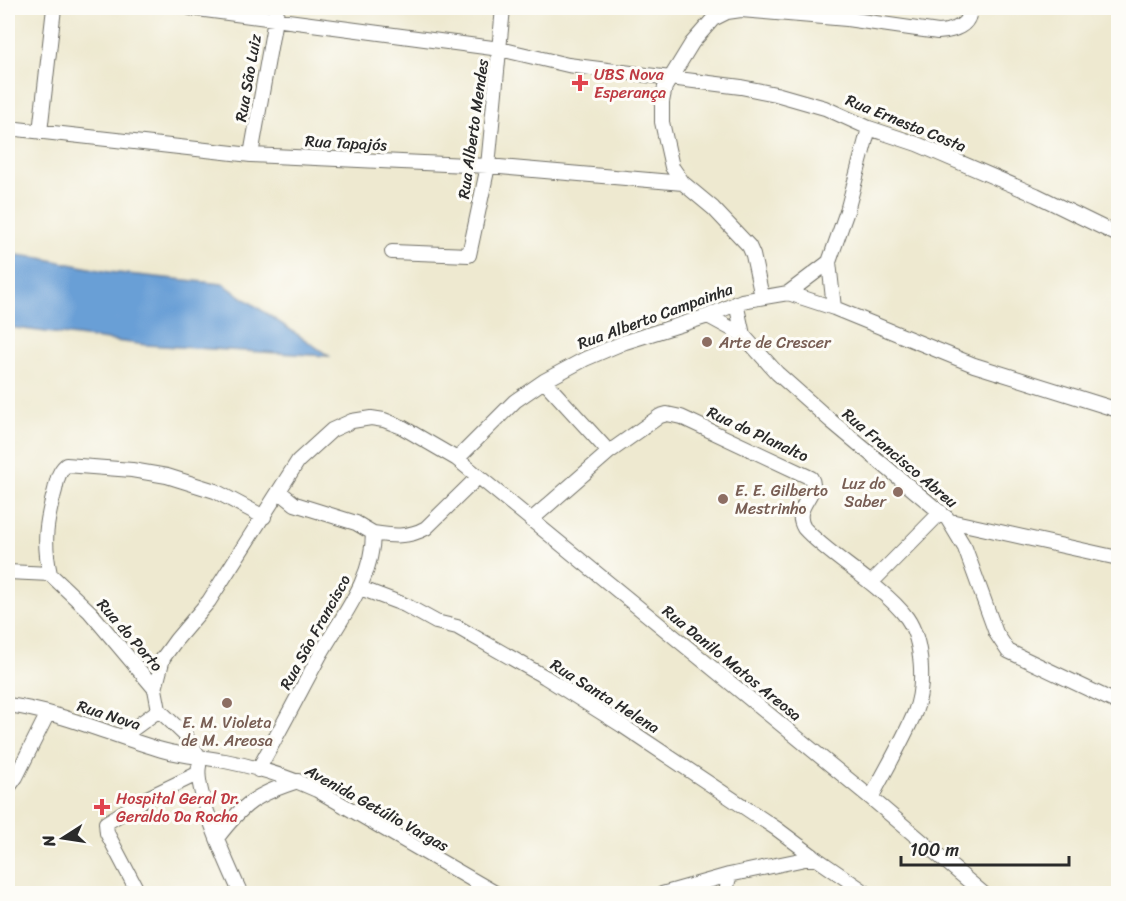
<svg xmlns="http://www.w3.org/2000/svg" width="1126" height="901" viewBox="0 0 1126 901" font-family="Sriracha,sans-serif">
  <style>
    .water { fill: #699fd6; stroke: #4a6580; stroke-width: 1.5 }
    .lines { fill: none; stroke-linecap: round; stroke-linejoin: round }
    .minor-casing { stroke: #6f6e65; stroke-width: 16 }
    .minor { stroke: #fff; stroke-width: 14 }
    .health-dot { fill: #e0444e; stroke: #fdfcf7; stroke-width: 2 }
    .education-dot { fill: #8d6e63; stroke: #fdfcf7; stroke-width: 2 }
    .labels { text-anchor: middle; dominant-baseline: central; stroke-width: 6; stroke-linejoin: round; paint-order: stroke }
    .health-label { font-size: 16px; fill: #be3a42; stroke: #fdfcf7; text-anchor: start }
    .street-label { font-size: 16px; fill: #2b2b2b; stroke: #fdfcf7 }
    .education-label { font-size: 16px; fill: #785e54; stroke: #fdfcf7; text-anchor: start }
  </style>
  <rect width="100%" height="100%" fill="#fdfcf7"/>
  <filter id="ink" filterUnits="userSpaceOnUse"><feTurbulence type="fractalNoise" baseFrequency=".0167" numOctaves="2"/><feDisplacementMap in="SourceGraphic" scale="12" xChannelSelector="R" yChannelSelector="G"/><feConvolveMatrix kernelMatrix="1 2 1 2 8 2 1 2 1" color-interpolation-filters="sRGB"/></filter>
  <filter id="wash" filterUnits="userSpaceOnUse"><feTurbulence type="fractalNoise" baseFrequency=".008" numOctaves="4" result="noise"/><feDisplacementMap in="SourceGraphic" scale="24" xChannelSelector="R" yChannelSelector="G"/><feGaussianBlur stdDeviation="1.35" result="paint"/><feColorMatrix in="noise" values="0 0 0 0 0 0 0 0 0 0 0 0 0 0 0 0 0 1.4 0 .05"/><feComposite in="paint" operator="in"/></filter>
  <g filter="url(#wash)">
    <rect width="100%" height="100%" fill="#eee9d0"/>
    <path class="water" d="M8 254 41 258 109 272 223 284 329 356 146 345 8 327Z"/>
  </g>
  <g filter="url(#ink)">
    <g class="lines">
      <g class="minor-casing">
        <path id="minor" d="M190 8 500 49 568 65 741 87 776 94 825 108 869 128 917 144 1036 195 1118 235
          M8 128 251 155 488 166 683 183
          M40 132 54 8
          M251 155 277 8
          M392 252 469 255 488 166 503 8
          M788 293 829 262
          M762 297 753 255 749 246 713 208 683 183 672 167 662 122V102L665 87 692 43 713 19 727 12 741 10 847 19 938 32C954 31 970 26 970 8
          M736 303 743 335
          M834 308 829 262 847 211 869 128
          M708 316 743 335 777 373 831 421 947 518 965 548 996 633 1008 651 1118 703
          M544 381 609 452
          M457 459 871 798 984 894
          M531 520 609 452 660 416 667 414 681 417 811 478C821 494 791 506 804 528 825 551 854 568 878 589 889 598 899 607 907 618 923 641 925 687 915 712 903 741 886 769 871 798
          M950 521 1118 558
          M373 533C392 536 408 538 426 528L478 477
          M8 572 50 574 90 612 155 689 159 710 185 735 200 758
          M50 574C43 542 46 522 55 490 57 481 58 472 66 465L132 470 167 476 215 491 264 517
          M871 583 941 512
          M360 588 405 605 436 622 457 627 545 677 623 726 777 829 817 859
          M155 689 163 658 176 640 209 601 298 461 332 430 352 421 371 418 384 420 402 427 457 459 515 401 544 381 585 359 625 342 708 316 742 301 788 293 834 308 974 365 1118 410
          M8 705C61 712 110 735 162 750 183 756 204 757 225 761 256 767 288 777 317 790L497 894
          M122 737 159 710
          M199 766C194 791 229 868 241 894
          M258 770C279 732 299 694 320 655 342 616 373 580 373 533L356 523 295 504 280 492
          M8 788 16 777 48 713
          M217 838C243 804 256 794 298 781
          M139 894 107 833 106 823 143 800 197 774
          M662 894 729 875 805 859H817L868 894
          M726 894 729 875"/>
      </g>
      <use href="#minor" class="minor"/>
    </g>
  </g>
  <g class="health-dot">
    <path d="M577 74h6v6h6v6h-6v6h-6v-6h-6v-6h6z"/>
    <path d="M99 798h6v6h6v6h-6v6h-6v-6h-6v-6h6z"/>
  </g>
  <g class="education-dot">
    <circle cx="707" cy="342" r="6"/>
    <circle cx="898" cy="492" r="6"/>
    <circle cx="723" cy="499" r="6"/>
    <circle cx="227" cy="703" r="6"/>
  </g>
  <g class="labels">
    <g class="health-label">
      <text x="594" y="74">UBS Nova<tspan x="594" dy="18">Esperança</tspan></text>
      <text x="116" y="798">Hospital Geral Dr.<tspan x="116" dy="18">Geraldo Da Rocha</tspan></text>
    </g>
    <g class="street-label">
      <text transform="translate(248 78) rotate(-80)">Rua São Luiz</text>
      <text transform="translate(906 123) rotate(22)">Rua Ernesto Costa</text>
      <text transform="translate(473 129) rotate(-82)">Rua Alberto Mendes</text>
      <text transform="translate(346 143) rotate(3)">Rua Tapajós</text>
      <text transform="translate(655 316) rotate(-20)">Rua Alberto Campainha</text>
      <text transform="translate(758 434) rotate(25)">Rua do Planalto</text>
      <text transform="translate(900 458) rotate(40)">Rua Francisco Abreu</text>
      <text transform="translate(315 632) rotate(-61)">Rua São Francisco</text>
      <text transform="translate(130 635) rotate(49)">Rua do Porto</text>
      <text transform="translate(732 663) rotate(39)">Rua Danilo Matos Areosa</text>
      <text transform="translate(605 696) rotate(32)">Rua Santa Helena</text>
      <text transform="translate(109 715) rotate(18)">Rua Nova</text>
      <text transform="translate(377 808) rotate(29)">Avenida Getúlio Vargas</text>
    </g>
    <g class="education-label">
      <text x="719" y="342">Arte de Crescer</text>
      <text x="886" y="483" text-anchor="end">Luz do<tspan x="886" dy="18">Saber</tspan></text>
      <text x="735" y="490">E. E. Gilberto<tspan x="735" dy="18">Mestrinho</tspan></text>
      <text x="227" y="722" text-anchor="middle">E. M. Violeta<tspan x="227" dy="18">de M. Areosa</tspan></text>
    </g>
  </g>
  <rect width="1126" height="901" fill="none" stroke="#fdfcf7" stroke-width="30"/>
  <g transform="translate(63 838) rotate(258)" stroke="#fdfcf7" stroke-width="4.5" paint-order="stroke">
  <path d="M0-4.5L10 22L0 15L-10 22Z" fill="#2b2b2b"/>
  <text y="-9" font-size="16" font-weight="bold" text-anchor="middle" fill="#2b2b2b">N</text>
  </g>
  <path d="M901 856v9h168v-9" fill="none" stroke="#2b2b2b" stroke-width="3"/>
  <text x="910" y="856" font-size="18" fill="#2b2b2b" stroke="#fdfcf7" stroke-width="4.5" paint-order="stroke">100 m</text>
</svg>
